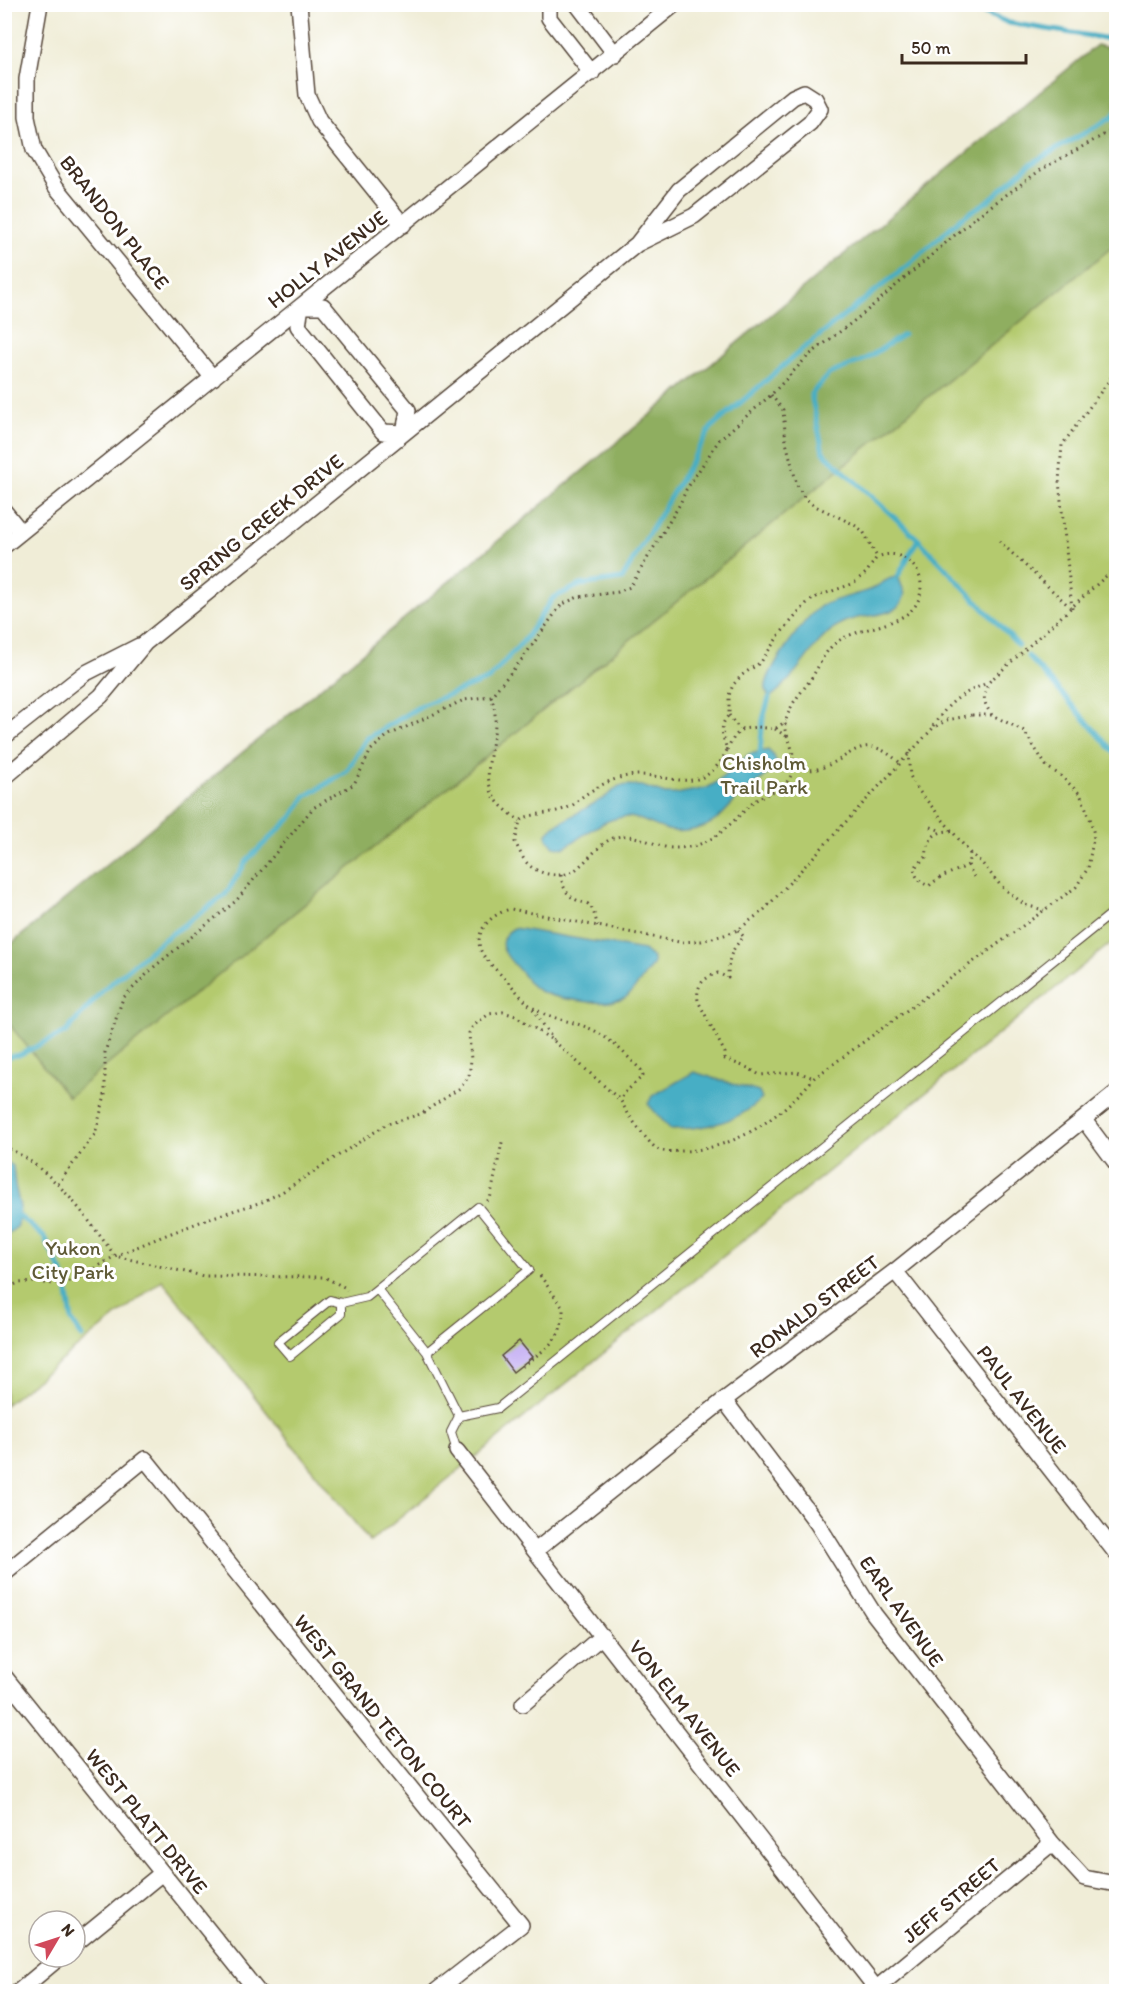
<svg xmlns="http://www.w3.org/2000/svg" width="1121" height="1996" viewBox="0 0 1121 1996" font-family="Itim,sans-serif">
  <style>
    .green { fill: #b4ca6e; stroke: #787a46; stroke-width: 1.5 }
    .forest { fill: #8fae61; stroke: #656c40; stroke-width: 1.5 }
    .water { fill: #46aec5; stroke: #406c72; stroke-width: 1.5 }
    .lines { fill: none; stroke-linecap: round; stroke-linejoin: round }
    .stream { stroke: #46aec5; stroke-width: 5 }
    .building { fill: #cab7f4 }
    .service-casing { stroke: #56473a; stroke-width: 10 }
    .minor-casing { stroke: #56473a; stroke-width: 18 }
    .path { stroke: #56473a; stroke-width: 3; stroke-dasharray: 1.5 4.5; stroke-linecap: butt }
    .service { stroke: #fff; stroke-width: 8 }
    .minor { stroke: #fff; stroke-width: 15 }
    .labels { text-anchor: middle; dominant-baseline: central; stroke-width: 6; stroke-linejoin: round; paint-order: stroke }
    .street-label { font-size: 21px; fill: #3b2a1e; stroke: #fff }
    .park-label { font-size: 21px; fill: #5f5a36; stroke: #fff }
  </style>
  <rect width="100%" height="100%" fill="#fff"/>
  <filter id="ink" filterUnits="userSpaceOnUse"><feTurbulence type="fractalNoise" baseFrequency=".0167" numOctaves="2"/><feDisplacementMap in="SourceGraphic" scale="12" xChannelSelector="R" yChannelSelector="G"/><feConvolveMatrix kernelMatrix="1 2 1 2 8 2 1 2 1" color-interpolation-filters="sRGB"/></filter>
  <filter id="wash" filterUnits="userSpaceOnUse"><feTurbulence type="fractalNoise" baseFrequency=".008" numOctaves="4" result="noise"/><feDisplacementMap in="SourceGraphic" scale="24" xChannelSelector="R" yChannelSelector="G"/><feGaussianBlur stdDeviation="1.35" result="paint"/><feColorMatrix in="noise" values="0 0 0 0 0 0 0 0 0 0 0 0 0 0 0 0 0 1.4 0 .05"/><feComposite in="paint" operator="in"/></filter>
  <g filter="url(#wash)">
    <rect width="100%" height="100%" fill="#f0edd7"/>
    <path class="green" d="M1097 45 1116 50V939L370 1542 162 1280 5 1405V949Z"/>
    <path class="forest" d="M1097 45 1116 50V244L68 1097 5 1019V949Z"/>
    <path class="water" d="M898 576 905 594C903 600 901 606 895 609 879 618 857 614 840 624 811 642 798 678 769 698 767 693 765 689 766 685 769 667 806 616 821 606 836 598 854 596 869 590 880 586 887 577 898 576Z
      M768 750 774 756 777 764C768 777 754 784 742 794 733 802 726 812 716 820 706 828 686 833 673 831 656 829 642 816 624 817 601 819 582 838 563 848L554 846 547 839V833L554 826 604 798 619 786 629 785 642 786 665 794H676L707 788 717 782 749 754Z
      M514 928 644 950 653 958V965C643 975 634 994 623 999 605 1007 552 999 536 989 530 985 525 977 521 972 508 958 490 942 514 928Z
      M694 1072 759 1092 762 1099C737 1123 704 1129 670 1129L648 1104 652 1096Z
      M4 1160 13 1166 15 1185 20 1207 18 1226 5 1236Z"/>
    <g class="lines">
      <path class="stream" d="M963 4 1009 23 1116 40
        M903 335 864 360 829 374 811 394 823 452 918 539 1018 645
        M898 576 918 539
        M1028 656 1116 754
        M760 752 763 719 769 698
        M4 1057 19 1055 66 1032 103 990 159 943 225 895 248 859 292 817 305 797 347 771 366 739 422 705 489 679 525 639 553 598 580 585 622 579 711 428 805 347 908 265 961 218 988 201 1030 164 1111 118 1116 112
        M19 1216 44 1237 66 1280 72 1321 82 1337"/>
    </g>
    <g id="blocks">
      <path class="building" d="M519 1341 532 1357 513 1372 501 1356Z"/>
    </g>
  </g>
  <g filter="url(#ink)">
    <use href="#blocks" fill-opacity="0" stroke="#56473a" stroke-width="1.5"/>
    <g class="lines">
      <g class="service-casing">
        <path id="service" d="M377 1289 427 1352 459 1416
          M341 1303V1314L290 1356 278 1342 330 1300 341 1303 367 1297 478 1207 529 1270 427 1352
          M457 1451 451 1432 459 1416 498 1408 1116 910"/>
      </g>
      <g class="minor-casing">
        <path id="minor" d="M40 4 27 79V117L34 150 56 187 213 378
          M299 4 307 95 319 121 403 225
          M549 4V18L592 73
          M577 4 615 54
          M301 306H323L408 410 404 433 383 432 298 326Z
          M4 511 21 532
          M4 546 675 4
          M4 737 84 674 139 646
          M4 778 101 696 145 643 637 244 679 190 793 97 804 92 815 99 820 109 810 123 694 216 637 244
          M1084 1120 1116 1163
          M895 1271 1116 1553
          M724 1400 817 1523 874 1614 1052 1843 1084 1878 1116 1884
          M457 1451 879 1992
          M535 1551 724 1400 895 1271 1116 1093
          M4 1574 145 1459 521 1925 435 1992
          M4 1676 258 1992
          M523 1704 602 1636
          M75 1944 162 1873
          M877 1988 1052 1843
          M18 1992 60 1957"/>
      </g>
      <path class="path" d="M771 395 783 410 786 442 797 485 804 497 813 505 853 524 863 531 877 557 866 573 852 584 818 596 807 603 779 635 761 662 742 675 733 685 729 695V715C718 726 723 736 727 750 701 803 666 769 628 776 613 778 594 788 582 797 578 800 575 804 571 806 558 813 539 813 526 817L520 821 515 842C519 849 522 859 529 865 540 875 563 879 575 870 587 861 597 847 609 840 627 830 645 841 662 846 669 849 681 848 689 847 718 842 734 819 755 801 763 794 775 792 783 786 797 774 795 756 789 740 788 736 784 731 785 727 785 719 790 709 794 702 799 694 805 688 810 680 818 669 822 656 832 646 856 622 921 631 921 586 921 575 916 567 907 560 897 553 888 553 877 557
        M999 541 1070 607
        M1072 608 1059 481 1062 445 1116 371
        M491 696C505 732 478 764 493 795 498 805 511 814 520 821
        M729 715 735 724 742 729 758 727 775 729 786 721
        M972 715H992L1024 731 1047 767 1060 775 1080 794 1090 818 1094 835 1088 868 1076 887 814 1078C781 1117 738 1148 685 1151 676 1151 664 1153 657 1149 647 1142 626 1112 621 1101L623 1094 643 1076 641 1070C629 1058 617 1045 603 1036 583 1021 556 1022 535 1009 525 1003 517 991 509 983 501 974 491 966 484 956 469 935 491 913 511 909L679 942 701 941 724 935 738 930 765 909 933 728 947 720Z
        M992 715C983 703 982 696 989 682L1116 567
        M933 726C951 700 958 696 987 683
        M775 729 786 736
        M727 750 734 737 742 729
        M908 753 910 776 919 791 970 853 981 862 1001 886 1025 905 1044 910
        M793 768C801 769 809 771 817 769 853 760 860 728 899 762
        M931 827 942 831
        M952 831C933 831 928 839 926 857L914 868C916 878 919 882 929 886 940 875 954 873 968 865L970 853
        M968 865 974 877
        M561 875C562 886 567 897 579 901 583 903 584 902 588 904 594 909 595 918 598 926
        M738 930 744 937C730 950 728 960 728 978L718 973C703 978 696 985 698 1001L725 1053V1059L748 1068 760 1075 797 1072 814 1078
        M533 1009 554 1041
        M4 1146C56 1171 82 1212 115 1256L203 1276 324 1277 346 1288 347 1290
        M58 1184 95 1134 105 1096V1052L123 998 154 967 236 901 313 808 354 784 371 750 387 736 464 700 491 696 523 658 561 605 578 597 618 592 630 587 680 504 686 490 719 440 771 395 808 356 863 314 977 216 1042 169 1116 128
        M487 1201 490 1199 503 1138
        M4 1290 18 1283 34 1282 54 1284 75 1280 115 1256 161 1237 213 1217 262 1202 282 1192 387 1124 421 1114 460 1088 469 1076 471 1060 469 1033 473 1026 489 1014 503 1012 516 1016 555 1042 620 1100
        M522 1365 523 1366C545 1348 564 1341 563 1308L539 1274"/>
      <use href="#service" class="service"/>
      <use href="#minor" class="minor"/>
    </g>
  </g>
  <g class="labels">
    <g class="street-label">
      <text transform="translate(115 222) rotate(52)">BRANDON PLACE</text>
      <text transform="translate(327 259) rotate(-38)">HOLLY AVENUE</text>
      <text transform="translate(261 522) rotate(-39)">SPRING CREEK DRIVE</text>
      <text transform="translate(814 1306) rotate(-37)">RONALD STREET</text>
      <text transform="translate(1022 1399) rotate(52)">PAUL AVENUE</text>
      <text transform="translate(902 1611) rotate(55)">EARL AVENUE</text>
      <text transform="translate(685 1708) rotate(52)">VON ELM AVENUE</text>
      <text transform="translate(383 1721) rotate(51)">WEST GRAND TETON COURT</text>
      <text transform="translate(147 1821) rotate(51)">WEST PLATT DRIVE</text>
      <text transform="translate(951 1900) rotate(-40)">JEFF STREET</text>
    </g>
    <g class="park-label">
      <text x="764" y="762">Chisholm<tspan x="764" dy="24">Trail Park</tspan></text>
      <text x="73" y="1247">Yukon<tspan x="73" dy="24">City Park</tspan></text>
    </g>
  </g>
  <rect width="1121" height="1996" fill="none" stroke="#fff" stroke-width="24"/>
  <g transform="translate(57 1939) rotate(51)"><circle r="28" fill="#ffffff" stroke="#b1aaa5" stroke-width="1.5"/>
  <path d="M0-4.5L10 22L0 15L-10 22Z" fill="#d1495b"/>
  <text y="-9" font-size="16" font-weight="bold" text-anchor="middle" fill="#3b2a1e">N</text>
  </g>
  <path d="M902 54v9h124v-9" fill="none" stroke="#3b2a1e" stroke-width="3"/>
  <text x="911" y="54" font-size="18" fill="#3b2a1e" stroke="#ffffff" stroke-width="4.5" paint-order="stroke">50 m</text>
</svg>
